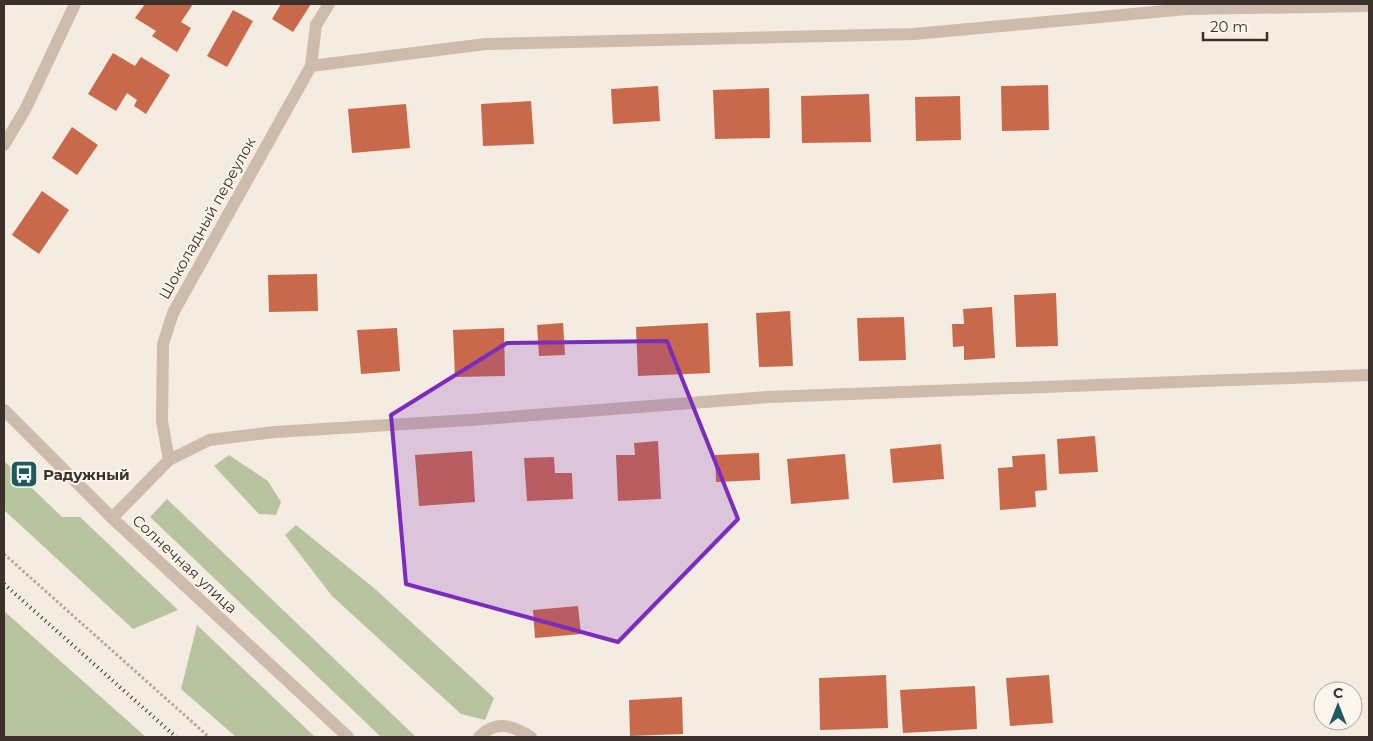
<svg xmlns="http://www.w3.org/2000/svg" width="1373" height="741" viewBox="0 0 1373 741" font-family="Montserrat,sans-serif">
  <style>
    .green { fill: #b8c4a0 }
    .building { fill: #c8694b }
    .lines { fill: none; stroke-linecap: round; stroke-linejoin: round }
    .path { stroke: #b9a596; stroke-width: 3; stroke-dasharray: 2.5 2.5; stroke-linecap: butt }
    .minor { stroke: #cdbbac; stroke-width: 12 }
    .tertiary { stroke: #cdbbac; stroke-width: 12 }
    .rail { stroke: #3b302b; stroke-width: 4; stroke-dasharray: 1 4; stroke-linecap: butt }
    .marked { fill: #7b2cbf; fill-opacity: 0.2; stroke: #7b2cbf; stroke-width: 4; stroke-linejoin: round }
    .labels { text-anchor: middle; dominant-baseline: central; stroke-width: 4; stroke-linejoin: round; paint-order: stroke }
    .street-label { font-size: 15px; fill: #3b302b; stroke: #fbf5ee }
    .poi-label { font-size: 15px; font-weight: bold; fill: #3b302b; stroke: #fbf5ee; text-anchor: start }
  </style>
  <rect width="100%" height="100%" fill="#f4ebe1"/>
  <path class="green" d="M229 455 268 481 281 502 276 515 259 514 214 466Z
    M4 461 62 517H80L178 610 133 629 4 510Z
    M167 499 416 737H381L150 517Z
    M296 525 374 588 494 698 485 720 461 714 332 596 285 535Z
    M4 611 146 737H4Z
    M197 625 315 737H236L181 689Z"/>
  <path class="building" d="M145 4H193L181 22 191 28 177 52 152 36 156 31 135 18Z
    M281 4H311L293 32 272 19Z
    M233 10 253 21 227 67 207 56Z
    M113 53 135 66 141 57 170 75 146 114 134 106 137 100 127 93 116 111 88 94Z
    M1048 85 1049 130 1002 131 1001 86Z
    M658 86 660 121 613 124 611 89Z
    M769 88 770 138 715 139 713 90Z
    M869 94 871 142 802 143 801 96Z
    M960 96 961 140 916 141 915 97Z
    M531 101 534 144 483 146 481 104Z
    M406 104 410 148 352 153 348 109Z
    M72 127 98 145 77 175 52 158Z
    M42 191 69 210 39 254 12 235Z
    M317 274 318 311 269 312 268 275Z
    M1056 293 1058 346 1016 347 1014 295Z
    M992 307 995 358 964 360V346L953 347 952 324H964L963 309Z
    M790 311 793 366 759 367 756 313Z
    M904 317 906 360 859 361 857 318Z
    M563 323 565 355 539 356 537 325Z
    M708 323 710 373 638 376 636 327Z
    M397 328 400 371 361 374 357 330Z
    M504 328 505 376 455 377 453 330Z
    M1095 436 1098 472 1059 474 1057 439Z
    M658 441 661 499 618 501 616 455H635L634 443Z
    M941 444 944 479 893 483 890 449Z
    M472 451 475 502 419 506 415 455Z
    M759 453 760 480 716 482 715 455Z
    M845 454 849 499 791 504 787 459Z
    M1045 454 1047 490 1035 491 1036 507 1000 510 998 468 1013 467 1012 456Z
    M554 457 555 473H572L573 499 527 501 524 458Z
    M578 606 581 634 535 638 533 610Z
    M886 675 888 728 820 730 819 678Z
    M1049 675 1053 723 1010 726 1006 678Z
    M975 686 977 729 903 733 900 690Z
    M682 697 683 734 630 736 629 700Z"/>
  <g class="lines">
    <path class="path" d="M4 554 209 737"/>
    <path class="minor" d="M311 66 486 44 914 34 1187 9 1369 6
      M4 145 26 108 75 4
      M169 460 162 421 163 344 173 313 311 66 316 25 329 4
      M112 518 169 460 209 440 275 432 470 420 769 397 1369 375
      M479 737C496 719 513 726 531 737"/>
    <path class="tertiary" d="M4 410 112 518 348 737"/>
    <path class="rail" d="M4 584 176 737"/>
  </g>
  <path class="marked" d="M667 341 738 519 618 642 406 584 391 415 507 343Z"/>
  <defs>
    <g id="bus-square" transform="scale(1.4375)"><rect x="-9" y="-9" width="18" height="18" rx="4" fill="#1f5a5e" stroke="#fbf5ee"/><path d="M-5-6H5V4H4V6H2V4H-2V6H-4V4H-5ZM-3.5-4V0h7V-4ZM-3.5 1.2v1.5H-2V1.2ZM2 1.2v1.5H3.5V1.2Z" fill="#fff"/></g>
  </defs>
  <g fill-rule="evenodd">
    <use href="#bus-square" x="24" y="474"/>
  </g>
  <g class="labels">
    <g class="street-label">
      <text transform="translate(207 218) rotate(-61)">Шоколадный переулок</text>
      <text transform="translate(185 564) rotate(43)">Солнечная улица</text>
    </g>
    <g class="poi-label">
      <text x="43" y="474">Радужный</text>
    </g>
  </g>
  <rect width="1373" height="741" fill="none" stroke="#3b302b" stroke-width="10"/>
  <g transform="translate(1338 706)"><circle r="24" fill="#fbf5ee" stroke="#aea6a0"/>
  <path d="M0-4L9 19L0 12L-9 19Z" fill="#1f5a5e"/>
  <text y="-8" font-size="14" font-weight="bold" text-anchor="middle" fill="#3b302b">С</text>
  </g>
  <path d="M1203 32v8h64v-8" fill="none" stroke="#3b302b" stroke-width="2.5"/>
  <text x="1210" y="32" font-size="15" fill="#3b302b" stroke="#fbf5ee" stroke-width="4" paint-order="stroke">20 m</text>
</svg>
